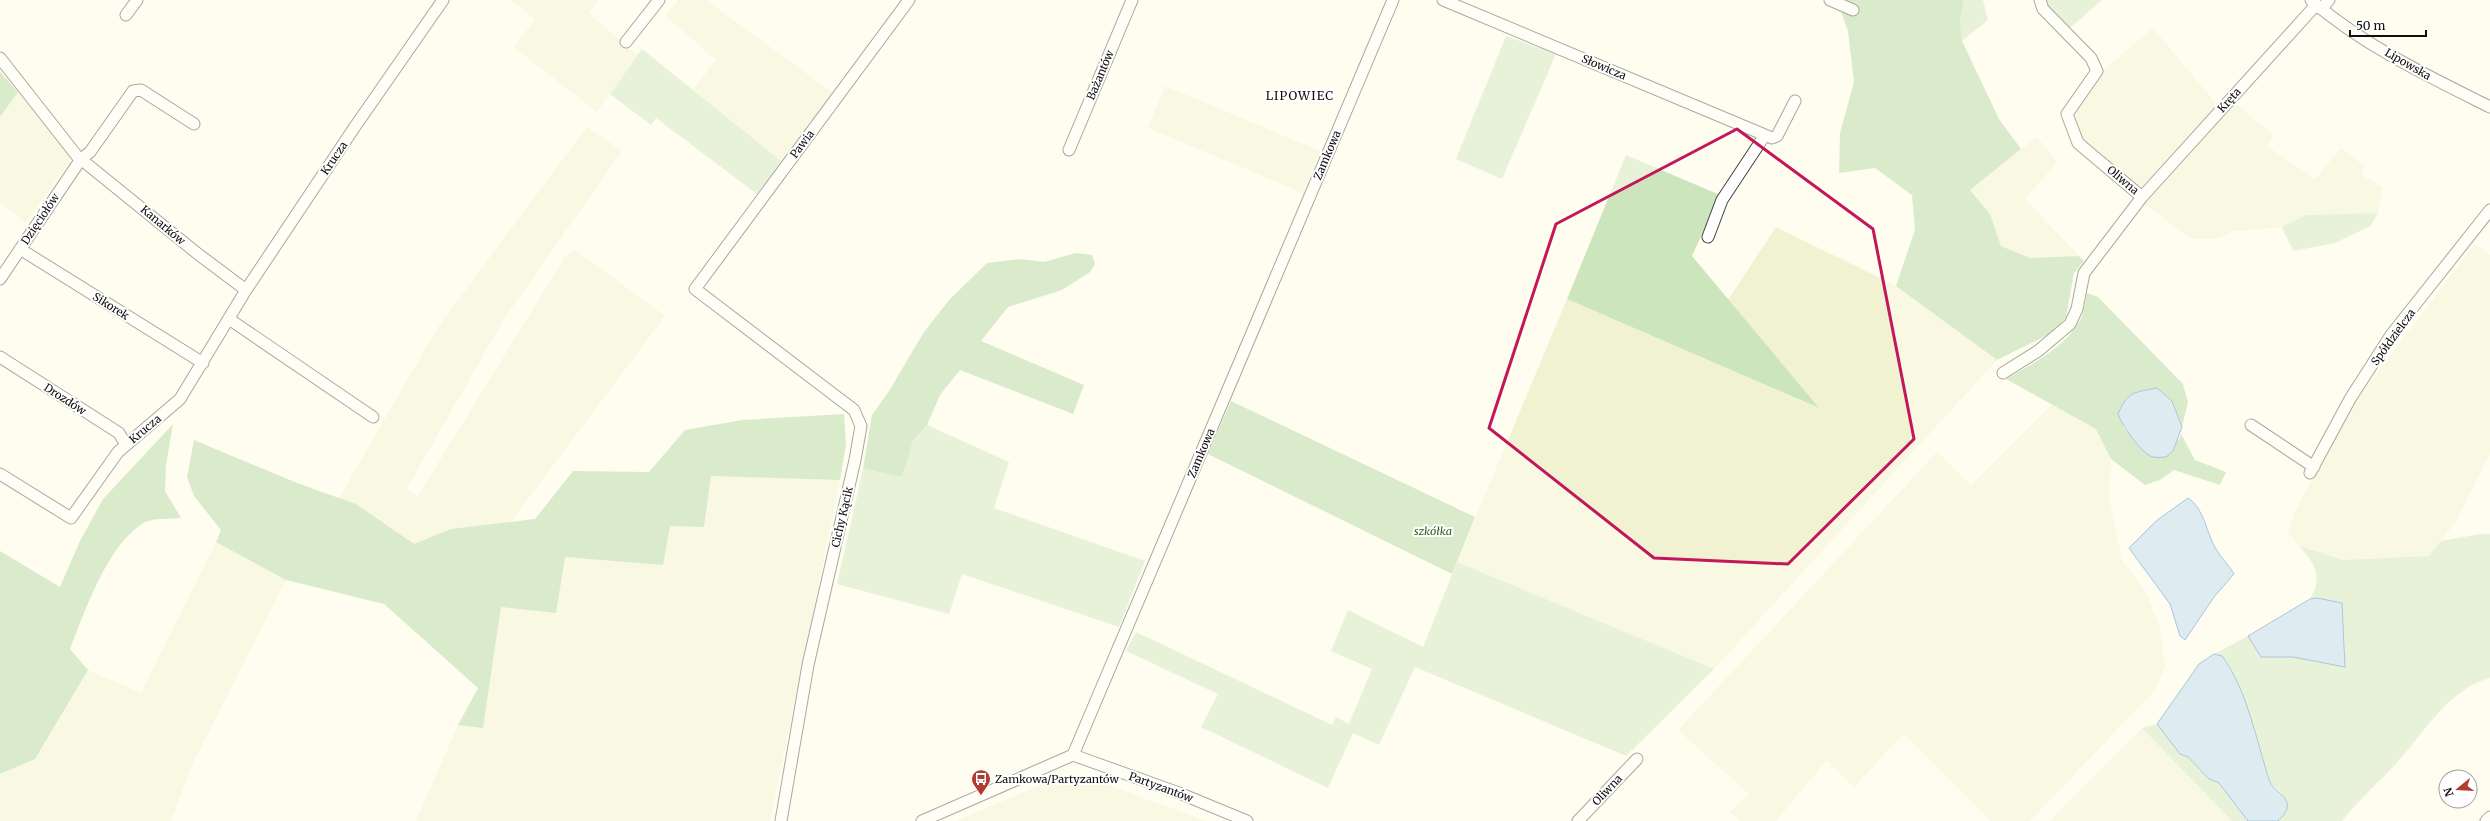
<svg xmlns="http://www.w3.org/2000/svg" width="2490" height="821" viewBox="0 0 2490 821" font-family="Merriweather,serif">
  <style>
    .farmland { fill: #f1f2d2 }
    .green { fill: #cde5bc }
    .forest { fill: #afd59d }
    .water { fill: #b9d5f1; stroke: #4681c2 }
    .lines { fill: none; stroke-linecap: round; stroke-linejoin: round }
    .minor-casing { stroke: #414141; stroke-width: 13 }
    .minor { stroke: #fff; stroke-width: 11 }
    .marked { fill: none; stroke: #c2185b; stroke-width: 3; stroke-linejoin: round }
    .labels { text-anchor: middle; dominant-baseline: central; stroke-width: 4; stroke-linejoin: round; paint-order: stroke }
    .street-label { font-size: 11px; fill: #0e0e0e; stroke: #fff }
    .park-label { font-size: 11px; font-style: italic; fill: #296024; stroke: #fff }
    .poi-label { font-size: 11px; fill: #0e0e0e; stroke: #fff; text-anchor: start }
    .neighbourhood-label { font-size: 12px; letter-spacing: 1px; fill: #0e0e0e; stroke: #fff }
  </style>
  <rect width="100%" height="100%" fill="#fefdf0"/>
  <path class="farmland" d="M511 0H598L589 13 637 55 597 112 514 47 535 19Z
    M678 0H706L833 93 781 161 693 90 716 60 666 16Z
    M2153 28 2218 106 2143 189 2084 141 2073 117 2103 71Z
    M1165 86 1320 151 1303 193 1148 128Z
    M18 92 71 159 26 223 0 202V117Z
    M2234 102 2273 135 2267 146 2315 179 2341 148 2364 166 2363 176 2383 187 2378 213 2306 215 2282 227 2234 231 2217 239H2191L2144 203Z
    M587 127 622 151 504 319 406 490 418 496 566 255 574 249 665 316 510 523 451 529 414 544 356 504 339 498 438 327Z
    M2037 137 2057 162 2025 199 2079 256 2030 258 2001 246 1990 214 1970 190Z
    M1776 227 1896 286 1997 360 1714 669 1457 562 1567 299 1818 408 1728 300Z
    M2475 244 2490 255V454L2456 521 2430 556 2343 560 2299 546 2289 533 2294 513 2337 433 2364 390Z
    M2052 405 2096 429 2111 459 2109 499 2122 560 2146 592 2161 631 2165 666 2156 689 2030 821H1991L1903 734 1854 787 1827 760 1776 821H1740L1730 812 1749 794 1678 730 1937 452 1971 486Z
    M711 476 840 480 770 821H416L458 725 483 728 501 607 565 557 662 565 669 526 704 527Z
    M216 542 286 580 192 765 171 821H0V774L35 759 88 670 141 693Z
    M2142 728 2232 821H2050Z
    M1088 778 1207 821H956L1052 780Z"/>
  <path class="green" d="M1964 0H1983L1988 20 1962 41 1960 20Z
    M2045 0H2102L2069 29 2048 7Z
    M1506 36 1556 54 1502 179 1456 159Z
    M642 49 781 161 757 194 656 118 651 125 610 94Z
    M1626 155 1720 195 1692 256 1819 408 1567 299Z
    M2378 213 2370 226 2335 243 2293 251 2282 227 2306 215Z
    M927 425 1009 462 994 508 1145 561 1119 627 962 574 949 614 837 584 863 469 902 477 913 441Z
    M2480 534H2490V678C2451 688 2426 729 2401 758 2382 780 2360 798 2342 821H2278L2285 813 2287 804 2282 793 2271 784 2249 715 2229 665 2222 656 2214 654 2248 636 2261 657H2293L2334 665 2345 654 2342 603 2310 599C2324 578 2314 562 2299 546L2343 560 2429 556 2441 541Z
    M1457 562 1714 669 1626 756 1415 667 1379 745 1353 733 1328 788 1201 727 1218 694 1126 651 1136 632 1332 725 1336 717 1349 724 1372 669 1331 651 1348 610 1423 647Z
    M2157 724 2180 754 2187 757 2209 779 2219 783 2248 821H2232L2142 728Z"/>
  <path class="forest" d="M1837 0H1964L1960 20 1962 41 1999 119 2021 149 1970 190 1990 214 2001 246 2030 258 2079 256 2084 261 2074 273 2066 317 2054 332 1997 360 1896 286 1915 230 1912 195 1875 168 1839 173 1840 133 1854 82 1848 31Z
    M0 72 18 92 0 117Z
    M1076 253 1092 255 1095 264 1090 272 1062 290 1008 307 981 341 1084 385 1073 414 960 370 940 395 927 425 913 441 902 477 863 469 872 415 889 391 924 332 950 299 987 263 1020 259 1044 262Z
    M2087 293 2098 297 2183 384 2188 402 2182 427 2172 401 2123 427 2142 449 2179 440 2181 434 2195 460 2226 472 2220 485 2174 470 2160 480 2145 485 2111 459 2096 429 2006 379C2029 366 2063 348 2077 325 2084 316 2085 304 2087 293Z
    M1231 401 1475 517 1452 574 1208 454Z
    M844 414 846 445 840 480 711 476 704 527 670 526 663 565 565 557 556 613 501 607 483 728 458 725 478 688 384 604 286 580 216 542 221 530 194 496 187 477 194 440 297 483 356 504 414 544 451 529 535 519 573 471 649 472 685 430 742 420Z
    M173 424 166 465 165 491 181 518C171 519 154 518 145 522 108 543 85 611 70 649L88 670 35 759 0 774V551L60 587 80 541 103 499Z"/>
  <path class="water" d="M2157 388 2172 401 2182 427 2173 451 2166 457C2162 457 2157 458 2153 457 2141 454 2122 425 2118 414 2128 391 2133 393 2157 388Z
    M2188 498C2205 509 2206 533 2216 549 2221 558 2229 565 2234 574L2214 597 2185 640 2180 636 2170 604 2129 548 2156 521Z
    M2317 598 2342 603 2345 667 2293 657H2261L2248 636 2310 599Z
    M2214 654 2222 656C2248 691 2256 741 2270 782 2273 790 2284 793 2287 803 2289 810 2283 816 2278 821H2248L2219 783 2209 779 2188 757 2180 754 2157 724 2199 664Z"/>
  <g class="lines">
    <g class="minor-casing">
      <path id="minor" d="M1443 0 1765 135 1722 200 1708 237
        M1830 0 1853 10
        M2040 0 2043 9 2091 58 2097 71 2067 114 2078 143 2142 197
        M2311 0C2364 46 2428 76 2490 107
        M2321 9 2329 0
        M126 15 137 0
        M626 42 659 0
        M0 58 77 156 198 254 246 290
        M1765 135 1772 138 1777 136 1795 101
        M1069 150 1132 0
        M20 249 203 363
        M0 279 81 159 90 152 133 91 141 90 194 124
        M229 319 373 417
        M0 357 119 433 126 445
        M2003 373 2038 351 2070 324 2077 309 2084 273 2142 197 2316 5
        M2251 425 2314 467
        M2310 473 2350 399 2391 335 2490 210
        M0 474 71 518 118 452 180 399 246 290 354 128 443 0
        M1073 755 1179 793 1247 821
        M781 821 808 665 855 460 861 426 854 410 695 289 909 0
        M922 821 1073 755 1393 0
        M1578 821 1637 759
        M2486 821 2490 817"/>
    </g>
    <use href="#minor" class="minor"/>
  </g>
  <path d="M0 0H2490V821H0ZM1737 129 1873 229 1914 439 1788 564 1654 558 1489 428 1556 224Z" fill="#fefdf0" fill-opacity=".55" fill-rule="evenodd"/>
  <path class="marked" d="M1737 129 1873 229 1914 439 1788 564 1654 558 1489 428 1556 224Z"/>
  <defs>
    <g id="bus-pin" transform="scale(1)"><path d="M0 17L-7.5 6A9.5 9.5 0 1 1 7.5 6Z" fill="#b23b32" stroke="#fff"/><path d="M-5-6H5V4H4V6H2V4H-2V6H-4V4H-5ZM-3.5-4V0h7V-4ZM-3.5 1.2v1.5H-2V1.2ZM2 1.2v1.5H3.5V1.2Z" fill="#fff"/></g>
  </defs>
  <g fill-rule="evenodd">
    <use href="#bus-pin" x="981" y="779"/>
  </g>
  <g class="labels">
    <g class="street-label">
      <text transform="translate(2408 64) rotate(30)">Lipowska</text>
      <text transform="translate(1604 67) rotate(23)">Słowicza</text>
      <text transform="translate(1100 75) rotate(-67)">Bażantów</text>
      <text transform="translate(2229 100) rotate(-48)">Kręta</text>
      <text transform="translate(802 144) rotate(-53)">Pawia</text>
      <text transform="translate(1327 155) rotate(-67)">Zamkowa</text>
      <text transform="translate(334 158) rotate(-56)">Krucza</text>
      <text transform="translate(2123 180) rotate(40)">Oliwna</text>
      <text transform="translate(40 219) rotate(-56)">Dzięciołów</text>
      <text transform="translate(163 225) rotate(40)">Kanarków</text>
      <text transform="translate(111 306) rotate(32)">Sikorek</text>
      <text transform="translate(2393 337) rotate(-54)">Spółdzielcza</text>
      <text transform="translate(65 399) rotate(33)">Drozdów</text>
      <text transform="translate(145 429) rotate(-40)">Krucza</text>
      <text transform="translate(1201 453) rotate(-67)">Zamkowa</text>
      <text transform="translate(842 517) rotate(-77)">Cichy Kącik</text>
      <text transform="translate(1161 787) rotate(20)">Partyzantów</text>
      <text transform="translate(1607 790) rotate(-46)">Oliwna</text>
    </g>
    <g class="park-label">
      <text x="1433" y="531">szkółka</text>
    </g>
    <g class="poi-label">
      <text x="995" y="779">Zamkowa/Partyzantów</text>
    </g>
    <g class="neighbourhood-label">
      <text x="1300" y="95">LIPOWIEC</text>
    </g>
  </g>
  <g transform="translate(2458 789) rotate(252)"><circle r="19" fill="#ffffff" stroke="#9f9f9f"/>
  <path d="M0-3L7 15L0 10L-7 15Z" fill="#b23b32"/>
  <text y="-6" font-size="11" font-weight="bold" text-anchor="middle" fill="#0e0e0e">N</text>
  </g>
  <path d="M2350 30v6h76v-6" fill="none" stroke="#0e0e0e" stroke-width="2"/>
  <text x="2356" y="30" font-size="12" fill="#0e0e0e" stroke="#ffffff" stroke-width="3" paint-order="stroke">50 m</text>
</svg>
